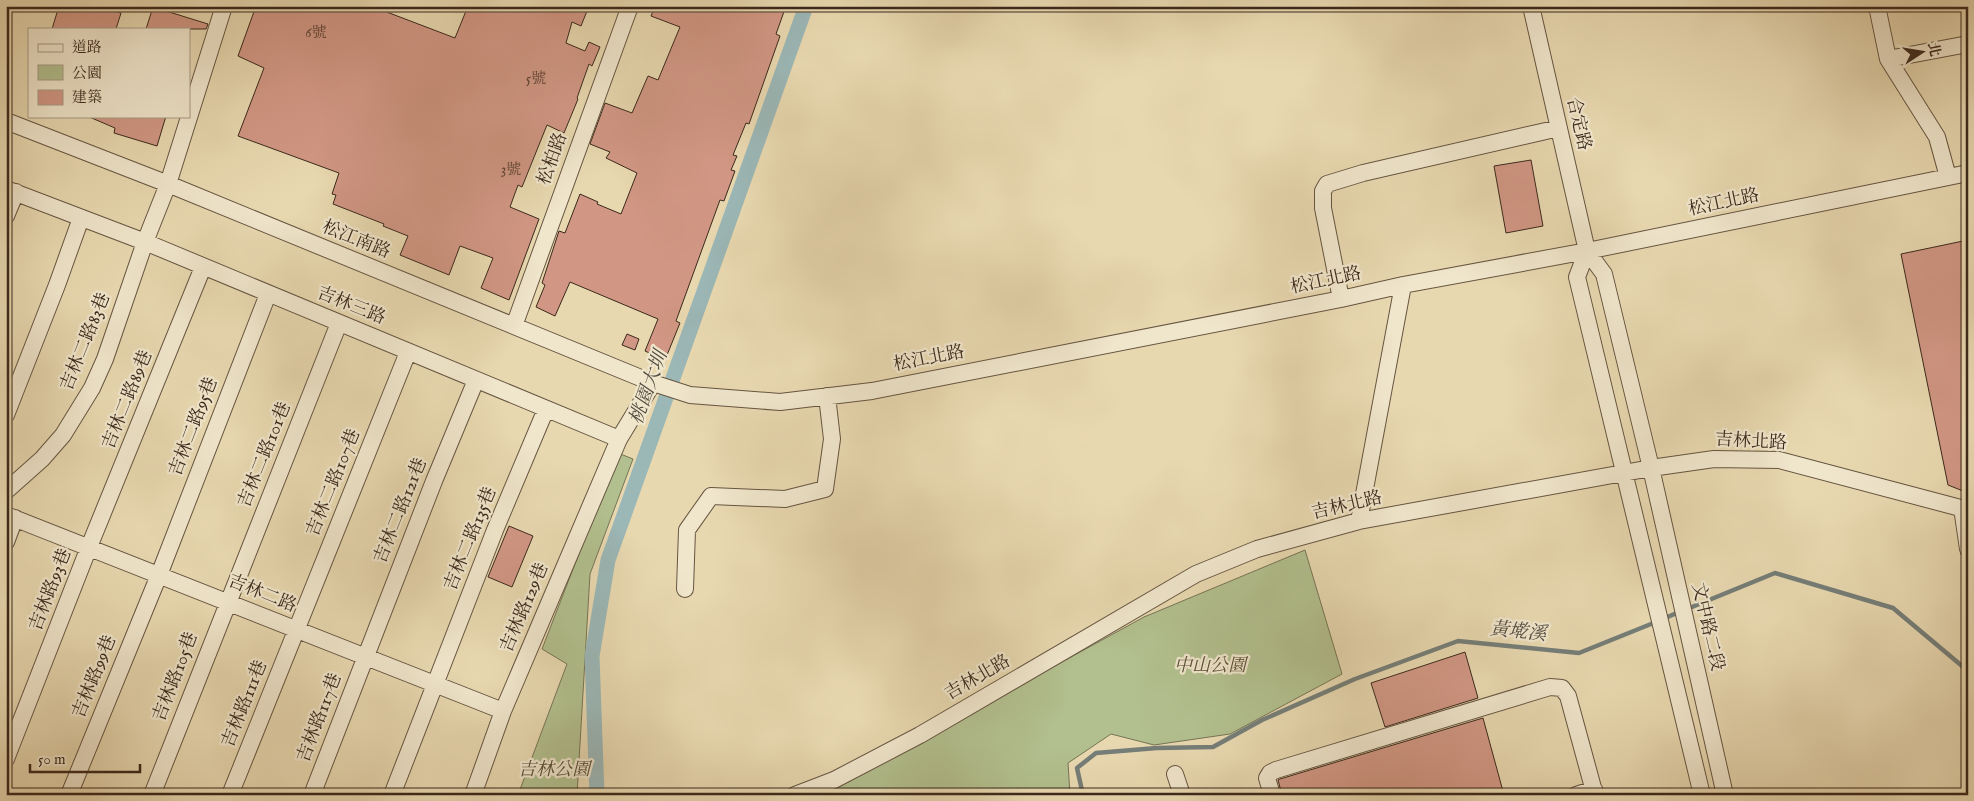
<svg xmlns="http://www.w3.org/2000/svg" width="1974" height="801" viewBox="0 0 1974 801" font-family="'IM FELL English','Noto Serif TC',serif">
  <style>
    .green { fill: #b2bf8e; stroke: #767455 }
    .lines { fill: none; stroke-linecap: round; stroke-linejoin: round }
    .stream { stroke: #757e78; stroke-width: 4.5 }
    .canal { stroke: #9bb7b6; stroke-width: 15 }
    .building { fill: #d19784; stroke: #3b291c }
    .minor-casing { stroke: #665541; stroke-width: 18 }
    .minor { stroke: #f0e6cc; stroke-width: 16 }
    .labels { text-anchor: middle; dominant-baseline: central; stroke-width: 4.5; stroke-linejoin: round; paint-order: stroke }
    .number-label { font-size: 15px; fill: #604436 }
    .street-label { font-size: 18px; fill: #3b291c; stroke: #f0e6cc }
    .park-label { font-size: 18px; font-style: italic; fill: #594e38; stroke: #f0e6cc }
    .water-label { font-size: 19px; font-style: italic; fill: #534c42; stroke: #f0e6cc }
  </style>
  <rect width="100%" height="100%" fill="#e8d8b0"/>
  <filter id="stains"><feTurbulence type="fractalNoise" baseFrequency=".004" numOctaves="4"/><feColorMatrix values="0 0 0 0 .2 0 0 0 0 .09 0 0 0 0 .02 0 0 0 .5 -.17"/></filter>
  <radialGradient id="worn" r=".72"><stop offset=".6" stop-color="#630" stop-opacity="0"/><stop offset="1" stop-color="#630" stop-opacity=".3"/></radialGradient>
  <path class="green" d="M618 453 633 459 590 574 577 795H518L567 664 542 649Z
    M1305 550 1342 674 1230 734 1154 745 1111 734 1068 763 1070 795H819L1144 617Z"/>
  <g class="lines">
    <path class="stream" d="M1687 609 1775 573 1893 608 1968 671
      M1663 619 1679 612
      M1083 795 1077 768 1096 753 1157 748 1213 747 1262 720 1355 679 1458 641 1579 653 1656 622"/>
    <path class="canal" d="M597 795 592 656 608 560 806 6"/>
  </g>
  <path class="building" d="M59 6H95L121 13 116 29H52Z
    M256 6H371L455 38 468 6H589L581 26 572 22 566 43 585 51 589 42 600 47 592 66 589 64 577 98 578 99 564 133 547 125 522 187 518 185 510 207 539 219 509 300 481 288 493 258 460 246 449 275 400 255 408 236 383 226 384 224 333 204 336 195 332 194 339 173 238 136 264 68 238 56Z
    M655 6H786L776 34 780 36 749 124 746 123 733 155 737 156 731 170 735 171 724 201 720 200 676 321 680 323 665 360 645 351 658 319 570 282 555 316 536 307 545 285 542 283 559 231 565 233 580 194 598 202 597 204 621 214 637 173 606 158 610 152 590 144 605 103 632 113 648 76 658 80 680 27 651 16Z
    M153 7 208 24 206 29H146Z
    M87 116H166L157 146 114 133 115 128Z
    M1531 160 1543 226 1506 233 1494 166Z
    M1968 240V493L1948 485 1901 254Z
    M627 334 639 339 635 350 622 345Z
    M509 526 533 536 512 587 488 577Z
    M1465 652 1478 698 1385 727 1371 683Z
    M1483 718 1504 795H1282L1278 780 1280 779Z"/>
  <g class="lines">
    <g class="minor-casing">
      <path id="minor" d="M1531 6 1587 251 1604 274 1651 468 1725 795
        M1877 6 1888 59 1937 137 1948 177
        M1888 59 1968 44
        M6 121 168 184 653 383 690 395 780 402 872 391 1341 299 1403 285 1587 251 1968 173
        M6 189 145 242 619 439 653 383
        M6 216 16 192
        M1587 251 1577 277 1702 795
        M1341 299 1323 208V191L1327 184 1363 173 1559 128
        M514 326 630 6
        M6 415 57 285 81 218
        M6 491 42 459 63 435 92 388 105 359 145 242 168 184 224 6
        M1962 508 1968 549
        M6 515 503 711
        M1359 521 1403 285
        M6 542 15 518
        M685 589 687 530 711 496 785 499 825 489 832 439 827 396
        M6 759 89 547 203 267
        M1175 774 1182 795
        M69 795 159 575 268 294
        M152 795 339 323
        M230 795 408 352
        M312 795 434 481 476 380
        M392 795 495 530 546 409
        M473 795 503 711 619 439
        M795 795 834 780 920 735 1196 574 1257 549 1359 521 1651 468 1714 459 1779 460 1968 510
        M1272 795 1267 778 1270 773 1276 770 1550 687 1562 688 1568 696 1595 795
        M1576 795 1594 789"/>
    </g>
    <use href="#minor" class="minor"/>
  </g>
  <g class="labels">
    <g class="number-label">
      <text x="316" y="32">6號</text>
      <text x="536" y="78">5號</text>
      <text x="511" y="169">3號</text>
    </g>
    <g class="street-label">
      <text transform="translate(1578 124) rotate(77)">合定路</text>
      <text transform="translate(553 159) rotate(-70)">松柏路</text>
      <text transform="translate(1724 203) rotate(-12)">松江北路</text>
      <text transform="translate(356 240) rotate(22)">松江南路</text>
      <text transform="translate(1326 281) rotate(-12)">松江北路</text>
      <text transform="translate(351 306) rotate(22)">吉林三路</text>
      <text transform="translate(86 342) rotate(-68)">吉林二路83巷</text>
      <text transform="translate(929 359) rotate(-11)">松江北路</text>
      <text transform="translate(128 400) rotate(-68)">吉林二路89巷</text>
      <text transform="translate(194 427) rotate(-69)">吉林二路95巷</text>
      <text transform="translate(1751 442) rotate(3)">吉林北路</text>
      <text transform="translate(265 455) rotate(-68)">吉林二路101巷</text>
      <text transform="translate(334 483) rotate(-68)">吉林二路107巷</text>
      <text transform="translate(1347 506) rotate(-13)">吉林北路</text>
      <text transform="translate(401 511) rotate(-68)">吉林二路121巷</text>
      <text transform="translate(471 539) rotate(-68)">吉林二路135巷</text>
      <text transform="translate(51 590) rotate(-69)">吉林路93巷</text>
      <text transform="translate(262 594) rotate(22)">吉林二路</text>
      <text transform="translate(525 608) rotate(-67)">吉林路129巷</text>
      <text transform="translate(1707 627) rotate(77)">文中路二段</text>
      <text transform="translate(95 677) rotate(-68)">吉林路99巷</text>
      <text transform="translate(176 677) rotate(-69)">吉林路105巷</text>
      <text transform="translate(978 678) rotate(-30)">吉林北路</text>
      <text transform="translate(245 704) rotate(-68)">吉林路111巷</text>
      <text transform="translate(320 718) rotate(-69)">吉林路117巷</text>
    </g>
    <g class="park-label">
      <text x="1210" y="666">中山公園</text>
      <text x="554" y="770">吉林公園</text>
    </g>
    <g class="water-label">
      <text transform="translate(649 388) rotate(-70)">桃園大圳</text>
      <text transform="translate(1518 632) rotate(6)">黃墘溪</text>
    </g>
  </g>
  <rect width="1974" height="801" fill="none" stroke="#e8d8b0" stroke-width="25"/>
  <rect x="8" y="8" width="1959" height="786" fill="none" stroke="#3b291c" stroke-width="2.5"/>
  <rect x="12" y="12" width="1949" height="776" fill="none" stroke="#3b291c"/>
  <rect x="28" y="28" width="162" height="90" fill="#f0e6cc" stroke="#a89a86"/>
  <rect x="38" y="44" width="25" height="8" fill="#f0e6cc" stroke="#a89a86"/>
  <text x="72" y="52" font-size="15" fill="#3b291c">道路</text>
  <rect x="38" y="65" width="25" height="15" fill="#b2bf8e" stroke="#a89a86"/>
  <text x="72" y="78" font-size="15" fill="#3b291c">公園</text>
  <rect x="38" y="90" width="25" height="15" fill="#d19784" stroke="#a89a86"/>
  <text x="72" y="102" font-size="15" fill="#3b291c">建築</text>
  <g transform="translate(1922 52) rotate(78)" stroke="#f0e6cc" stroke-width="4" paint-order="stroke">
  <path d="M0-4L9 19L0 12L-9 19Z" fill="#3b291c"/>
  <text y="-8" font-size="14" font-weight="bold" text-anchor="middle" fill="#3b291c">北</text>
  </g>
  <path d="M30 764v8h110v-8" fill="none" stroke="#3b291c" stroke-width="2.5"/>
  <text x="38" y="764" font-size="15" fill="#3b291c" stroke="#f0e6cc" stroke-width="4" paint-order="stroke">50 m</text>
  <rect width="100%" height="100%" filter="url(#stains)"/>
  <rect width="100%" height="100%" fill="url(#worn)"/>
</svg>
